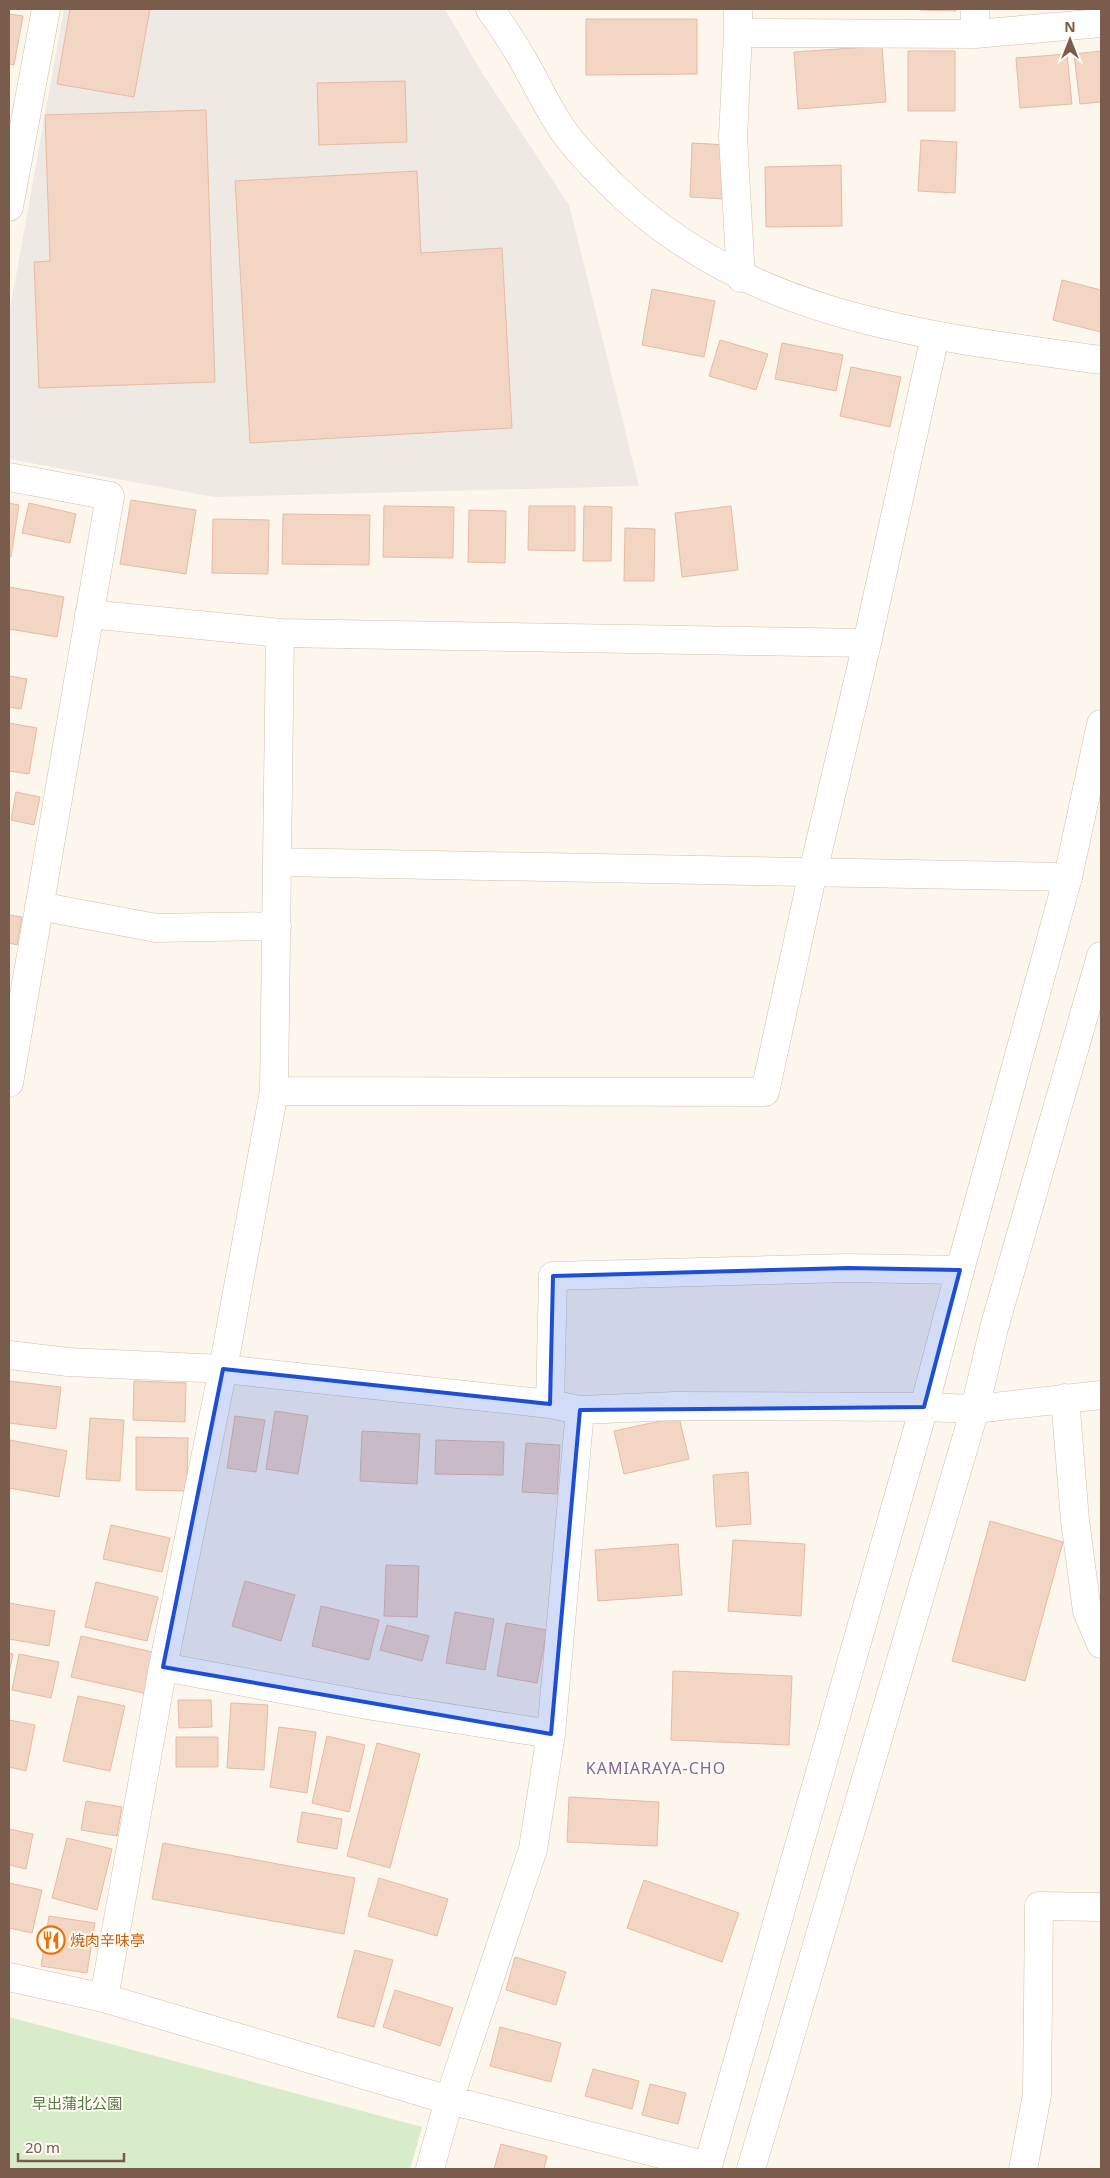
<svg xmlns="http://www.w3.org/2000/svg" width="1110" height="2178" viewBox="0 0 1110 2178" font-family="'Noto Sans','Noto Sans JP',sans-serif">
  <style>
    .industrial { fill: #efe9e4 }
    .green { fill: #d8ecc9 }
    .building { fill: #f3d5c3; stroke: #e6bba3 }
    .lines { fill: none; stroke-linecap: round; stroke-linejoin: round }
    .minor-casing { stroke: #d1beb0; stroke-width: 29 }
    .tertiary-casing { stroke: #d1beb0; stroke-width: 29 }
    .minor { stroke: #fff; stroke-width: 28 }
    .tertiary { stroke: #fff; stroke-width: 28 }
    .marked { fill: #1d4ed8; fill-opacity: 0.2; stroke: #1d4ed8; stroke-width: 4; stroke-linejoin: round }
    .labels { text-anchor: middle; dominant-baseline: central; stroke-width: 4; stroke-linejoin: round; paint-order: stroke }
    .food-label { font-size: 15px; fill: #c56008; stroke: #fffaf3; text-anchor: start }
    .park-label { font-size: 15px; fill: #537a41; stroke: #fffaf3 }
    .neighbourhood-label { font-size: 16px; letter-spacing: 1px; fill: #846695; stroke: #fffaf3 }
  </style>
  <rect width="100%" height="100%" fill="#fdf6ec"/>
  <path class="industrial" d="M64 9H445L481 71 569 205 639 486 214 497 9 459V315Z"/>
  <path class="green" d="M9 2017 422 2127 410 2169H9Z"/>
  <path class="building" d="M70 9H150L134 97 57 84Z
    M920 9H956V11L920 10Z
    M9 14 23 16 14 65 9 64Z
    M586 19H697V74L586 75Z
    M882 46 886 102 798 109 794 52Z
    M908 51H955V111H908Z
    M1101 51V102L1080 104 1074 54Z
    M1067 54 1072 104 1020 108 1016 58Z
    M405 81 407 142 319 145 317 83Z
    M206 110 215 382 39 388 34 262 50 261 45 115Z
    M921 140 957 142 955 193 918 191Z
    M692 143 726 145 724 199 690 197Z
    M841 165 842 226 766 227 765 167Z
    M417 171 421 253 502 248 512 428 250 443 235 181Z
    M1062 280 1101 290V332L1053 320Z
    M652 289 715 301 704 357 642 345Z
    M720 340 768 354 756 390 709 376Z
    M782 343 843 355 836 391 775 379Z
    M851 367 901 377 890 427 840 416Z
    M131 500 196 510 186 574 120 564Z
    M9 503 19 505 11 557H9Z
    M29 503 76 514 70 543 22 533Z
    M384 506 454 507 453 558 383 557Z
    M529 506H575V551L528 550Z
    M584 506 612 507 611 561H583Z
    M731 506 738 570 682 577 675 513Z
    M469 510 506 511 505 563 468 562Z
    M283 514 370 515 369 565 282 564Z
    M213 519 269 520 268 574 212 573Z
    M625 528 655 529 654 581H624Z
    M9 587 64 597 57 637 9 629Z
    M9 676 27 679 21 709 9 707Z
    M9 723 37 728 29 774 9 771Z
    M16 792 40 797 34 825 11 820Z
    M9 915 22 917 17 945 9 943Z
    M9 1381 61 1387 56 1429 9 1423Z
    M134 1381 186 1383 185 1422 133 1420Z
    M275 1411 308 1416 298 1474 266 1469Z
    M235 1416 265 1420 256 1472 227 1468Z
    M679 1417 689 1459 624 1474 614 1431Z
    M90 1418 124 1420 120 1481 86 1479Z
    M362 1431 420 1434 417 1484 360 1481Z
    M136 1437 188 1438 187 1491 136 1490Z
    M10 1440 67 1451 59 1497 9 1488Z
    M436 1440 504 1442 503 1475 435 1474Z
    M526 1443 560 1445 557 1494 522 1492Z
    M748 1472 751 1524 716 1527 713 1475Z
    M990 1521 1063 1542 1025 1681 952 1661Z
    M111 1525 170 1538 162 1572 103 1559Z
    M733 1540 805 1544 801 1616 728 1611Z
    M678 1544 682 1595 598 1601 595 1550Z
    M386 1565 419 1566 417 1617 384 1616Z
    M245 1581 295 1595 281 1641 232 1626Z
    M96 1582 158 1597 147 1641 85 1627Z
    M9 1603 55 1611 49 1646 9 1639Z
    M321 1606 379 1620 369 1660 312 1646Z
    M455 1612 494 1619 485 1670 446 1663Z
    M506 1623 547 1630 537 1683 497 1676Z
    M387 1625 429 1636 422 1661 380 1650Z
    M81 1636 157 1653 148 1694 71 1677Z
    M9 1653 13 1654 9 1673Z
    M19 1654 59 1662 51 1698 12 1690Z
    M673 1671 792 1676 789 1745 671 1740Z
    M78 1696 125 1706 110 1771 63 1761Z
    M178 1700H211L212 1727 179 1728Z
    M231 1703 268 1705 264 1770 227 1768Z
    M9 1720 35 1725 26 1771 9 1767Z
    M279 1727 316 1732 307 1793 270 1787Z
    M327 1736 365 1745 349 1812 312 1803Z
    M176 1737H218V1767H176Z
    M377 1743 420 1754 390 1868 347 1856Z
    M569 1797 659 1802 657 1846 567 1842Z
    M86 1801 122 1807 117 1836 81 1830Z
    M302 1812 342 1819 337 1849 297 1842Z
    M9 1829 33 1834 26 1869 9 1865Z
    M67 1838 112 1849 97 1910 52 1898Z
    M163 1843 355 1878 344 1934 152 1899Z
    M379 1878 448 1899 437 1936 368 1916Z
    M644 1880 739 1913 722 1962 627 1928Z
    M9 1883 42 1890 32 1933 9 1928Z
    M49 1916 95 1923 87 1973 41 1966Z
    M355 1950 393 1960 374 2027 337 2017Z
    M515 1957 566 1972 556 2005 506 1990Z
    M395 1990 453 2008 440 2046 383 2027Z
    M500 2027 561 2043 551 2082 490 2066Z
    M593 2069 639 2081 632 2109 585 2096Z
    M650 2084 686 2093 678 2124 642 2115Z
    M501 2144 547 2156 544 2169H494Z"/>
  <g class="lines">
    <g class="minor-casing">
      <path id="minor" d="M738 9V33L733 137 741 278
        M975 9V34
        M738 33 975 34 1101 23
        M9 207 46 9
        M9 477 110 496 9 1083
        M89 614 280 633 867 643 935 336
        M280 633 274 1091 765 1092 813 872 867 643
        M278 862 1068 877
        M39 906 156 928 277 926
        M274 1091 223 1369 163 1667 104 1998 449 2100 708 2166
        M9 1355 68 1362 223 1369 550 1404 580 1410 675 1406 924 1407 975 1409 1101 1395
        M1065 1398 1075 1520 1087 1611 1101 1644
        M550 1404 553 1276 848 1268 960 1270
        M163 1667 373 1706 551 1734
        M9 1977 104 1998
        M430 2169 449 2100 533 1849 551 1734 580 1410
        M1023 2169 1037 2095 1039 1906 1101 1907"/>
    </g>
    <g class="tertiary-casing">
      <path id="tertiary" d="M490 9C500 23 510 38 519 53 534 78 546 105 562 129 575 148 593 166 610 183 741 316 925 336 1101 360
        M9 144 20 146
        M9 187H11
        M707 2169 924 1407 960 1270 1068 877 1101 724
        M751 2169 975 1409 994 1328 1101 956"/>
    </g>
    <use href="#minor" class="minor"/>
    <use href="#tertiary" class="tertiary"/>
  </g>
  <path class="marked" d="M848 1268 960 1270 924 1407 580 1410 551 1734 163 1667 223 1369 550 1404 553 1276Z"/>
  <defs>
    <g id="restaurant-ring" transform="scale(1.4375)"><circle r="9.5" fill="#fffaf3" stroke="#e8710a" stroke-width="1.5"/><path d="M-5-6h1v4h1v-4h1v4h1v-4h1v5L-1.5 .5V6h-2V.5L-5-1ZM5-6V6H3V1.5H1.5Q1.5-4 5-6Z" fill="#e8710a"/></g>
  </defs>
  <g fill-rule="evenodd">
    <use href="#restaurant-ring" x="51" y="1940"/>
  </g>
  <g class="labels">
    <g class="food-label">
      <text x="70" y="1940">焼肉辛味亭</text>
    </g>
    <g class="park-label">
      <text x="77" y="2103">早出蒲北公園</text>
    </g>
    <g class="neighbourhood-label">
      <text x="656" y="1768">KAMIARAYA-CHO</text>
    </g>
  </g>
  <rect width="1110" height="2178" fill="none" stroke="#7a5c4d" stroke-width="20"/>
  <g transform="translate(1070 40)" stroke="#fffaf3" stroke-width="4" paint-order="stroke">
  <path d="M0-4L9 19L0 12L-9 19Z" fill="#7a5c4d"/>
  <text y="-8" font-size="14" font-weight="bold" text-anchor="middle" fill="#7a5c4d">N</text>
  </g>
  <path d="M18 2153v8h106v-8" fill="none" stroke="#7a5c4d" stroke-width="2.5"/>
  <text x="25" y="2153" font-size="15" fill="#7a5c4d" stroke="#fffaf3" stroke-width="4" paint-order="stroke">20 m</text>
</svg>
